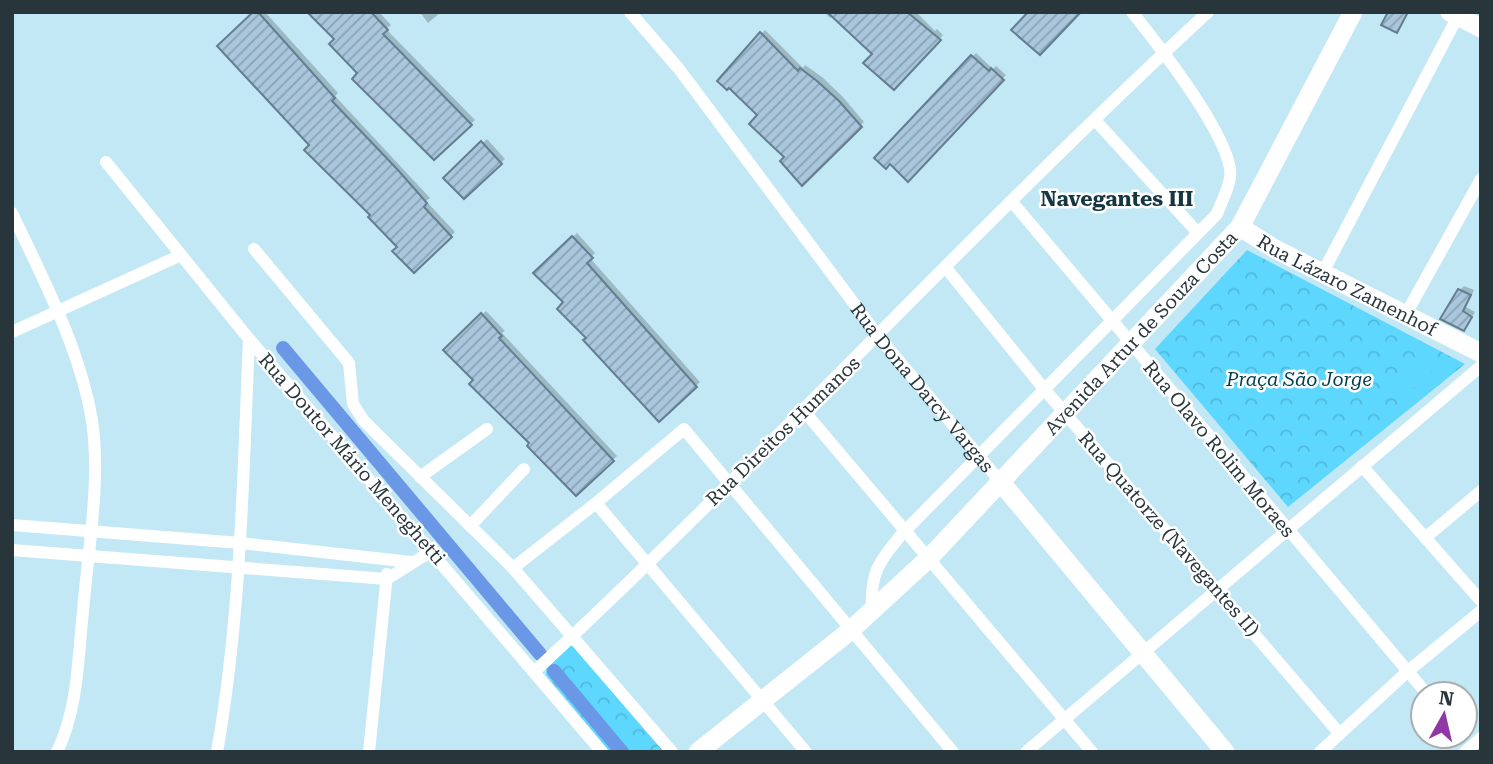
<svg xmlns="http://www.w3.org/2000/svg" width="1493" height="764" viewBox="0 0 1493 764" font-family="'Roboto Serif',serif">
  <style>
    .forest { fill: url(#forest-crowns) }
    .pitch { fill: #5dd7fe }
    .shadow { fill: #0003 }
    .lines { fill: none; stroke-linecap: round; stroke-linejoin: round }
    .canal { stroke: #6a98e7; stroke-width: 14 }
    .building { fill: url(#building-hatch); stroke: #637d91; stroke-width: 2 }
    .street { stroke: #fff; stroke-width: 12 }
    .secondary { stroke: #fff; stroke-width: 19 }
    .labels { text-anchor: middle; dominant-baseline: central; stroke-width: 5; stroke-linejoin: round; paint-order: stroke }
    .street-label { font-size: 19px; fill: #28363c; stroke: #fff }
    .park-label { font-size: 19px; font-style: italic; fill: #003f4f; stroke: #fff }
    .neighbourhood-label { font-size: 21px; font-weight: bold; fill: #163742; stroke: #fff }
  </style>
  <defs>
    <pattern id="forest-crowns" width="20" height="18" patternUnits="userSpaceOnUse" patternTransform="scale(1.75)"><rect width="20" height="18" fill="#5dd7fe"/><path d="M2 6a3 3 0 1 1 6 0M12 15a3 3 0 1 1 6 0" fill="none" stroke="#51b9db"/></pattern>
    <pattern id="building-hatch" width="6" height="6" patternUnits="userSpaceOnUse" patternTransform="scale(1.75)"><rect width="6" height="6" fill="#aac6dc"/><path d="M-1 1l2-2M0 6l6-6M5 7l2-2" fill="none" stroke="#8aa2b4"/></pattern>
  </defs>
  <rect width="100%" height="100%" fill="#c3e8f5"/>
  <path class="forest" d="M1247 250 1465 364 1288 507 1155 349Z
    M570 646H574L665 752H610L546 675V668Z"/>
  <path class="pitch" d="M1429 352 1441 364 1405 396 1393 383Z"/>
  <path class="shadow" d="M255 12H265L338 93 335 96 430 198 426 201 455 232 414 270 400 247 311 145Z
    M309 12H379L391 25 386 29 475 120 434 158 360 73 336 39Z
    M420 12H441L428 23Z
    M824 12H916L935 31 937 29 943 35 894 88 874 54 832 15 830 18Z
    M765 30 803 68 805 65 822 77 843 97 864 122 802 183 759 115 761 34Z
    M976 53 993 69 996 66 1006 75 908 179 890 162 877 158Z
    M487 139 505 159 464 197 445 178Z
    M577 233 595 253 590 258 700 382 659 420 588 338 566 302 536 273Z
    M1464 286 1474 290 1466 307 1475 312 1464 329 1460 290Z
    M486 311 505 331 502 333 617 456 576 494 445 350Z"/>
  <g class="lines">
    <path class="canal" d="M283 348 540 654
      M554 671 622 752"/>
  </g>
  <path class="building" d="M253 12H258L335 98 332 101 397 169 427 203 424 207 452 237 414 273 392 251 397 247 368 217 370 215 304 150 309 145 217 46Z
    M307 12H371L388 30 383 34 472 125 434 160 352 79 357 73 329 44 334 39Z
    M827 12H907L941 40 894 90 863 63 872 54Z
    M1028 12H1081L1040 55 1011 30Z
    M1388 12H1408L1397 33 1381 25Z
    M760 32 798 71 800 68 817 81 839 101 862 127 802 186 780 161 784 157 749 124 757 115 729 88 727 90 717 81Z
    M971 55 989 71 991 68 1004 80 908 182 890 164 886 169 874 158Z
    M481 141 502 164 464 199 443 178Z
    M572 236 593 258 587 263 697 387 659 422 583 340 586 338 557 309 563 302 533 273Z
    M1458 289 1471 295 1463 311 1472 317 1464 331 1440 319Z
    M481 313 502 336 499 338 614 461 576 496 527 446 529 443 469 384 473 380 443 350Z"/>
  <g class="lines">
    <g class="street">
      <path id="s1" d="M630 12 679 69 879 337 999 480"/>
      <path d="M1095 120 1198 233"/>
      <path d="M106 162 249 339 602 752"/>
      <path d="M1013 203 1427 694"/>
      <path d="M12 213C43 279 80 348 92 421 101 480 88 551 83 611 78 658 78 709 57 752"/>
      <path d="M254 249 349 363 353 404 364 421 513 568 672 752"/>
      <path d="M946 268 1045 390 1340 734"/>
      <path d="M1323 272 1458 16"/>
      <path d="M1406 314 1481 179"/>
      <path d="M12 332 181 255"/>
      <path d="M804 411 1092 752"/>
      <path d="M1362 466 1481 601"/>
      <path d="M420 477 487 429"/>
      <path d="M596 503 806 752"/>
      <path d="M12 525 240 543 411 562"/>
      <path d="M470 526 524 469"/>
      <path d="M1425 538 1481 491"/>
      <path d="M12 550 387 579 430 552"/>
      <path d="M513 568 596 503 684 429 953 752"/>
      <path d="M872 611C870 573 878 563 902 534L1217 214C1221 203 1228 190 1230 178 1236 143 1156 42 1132 12"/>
      <path d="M535 671C765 457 977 225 1208 12"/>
      <path d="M217 752C241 617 243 476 249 339"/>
      <path d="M369 752 387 574"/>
      <path d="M1026 752 1481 366"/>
      <path d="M1320 752 1407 672 1481 611"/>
      <path d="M1465 752 1481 738"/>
    </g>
    <g class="secondary">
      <path d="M1450 12 1481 28"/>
      <path id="s2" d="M1240 227 1275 249 1481 353"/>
      <path d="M999 480 1225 752"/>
      <path id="s3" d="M698 752 851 630 929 558 1240 227 1353 12"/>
    </g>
  </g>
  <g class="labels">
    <g class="street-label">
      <text stroke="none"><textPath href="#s2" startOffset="122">Rua Lázaro Zamenhof</textPath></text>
      <text stroke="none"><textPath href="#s3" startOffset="611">Avenida Artur de Souza Costa</textPath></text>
      <text stroke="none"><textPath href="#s1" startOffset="476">Rua Dona Darcy Vargas</textPath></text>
      <text transform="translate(783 431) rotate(-44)">Rua Direitos Humanos</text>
      <text transform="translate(1219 449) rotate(50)">Rua Olavo Rolim Moraes</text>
      <text transform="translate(352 459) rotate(49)">Rua Doutor Mário Meneghetti</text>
      <text transform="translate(1169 534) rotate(49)">Rua Quatorze (Navegantes II)</text>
    </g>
    <g class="park-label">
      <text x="1299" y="379">Praça São Jorge</text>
    </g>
    <g class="neighbourhood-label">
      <text x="1117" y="199">Navegantes III</text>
    </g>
  </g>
  <rect width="1493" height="764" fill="none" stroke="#28363c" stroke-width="28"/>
  <g transform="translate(1444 715) rotate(8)"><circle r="33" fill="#ffffff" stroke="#a9afb1" stroke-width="2"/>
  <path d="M0-5L12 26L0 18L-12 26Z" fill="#8f38a5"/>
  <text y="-10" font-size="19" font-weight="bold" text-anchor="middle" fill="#28363c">N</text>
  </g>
</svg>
